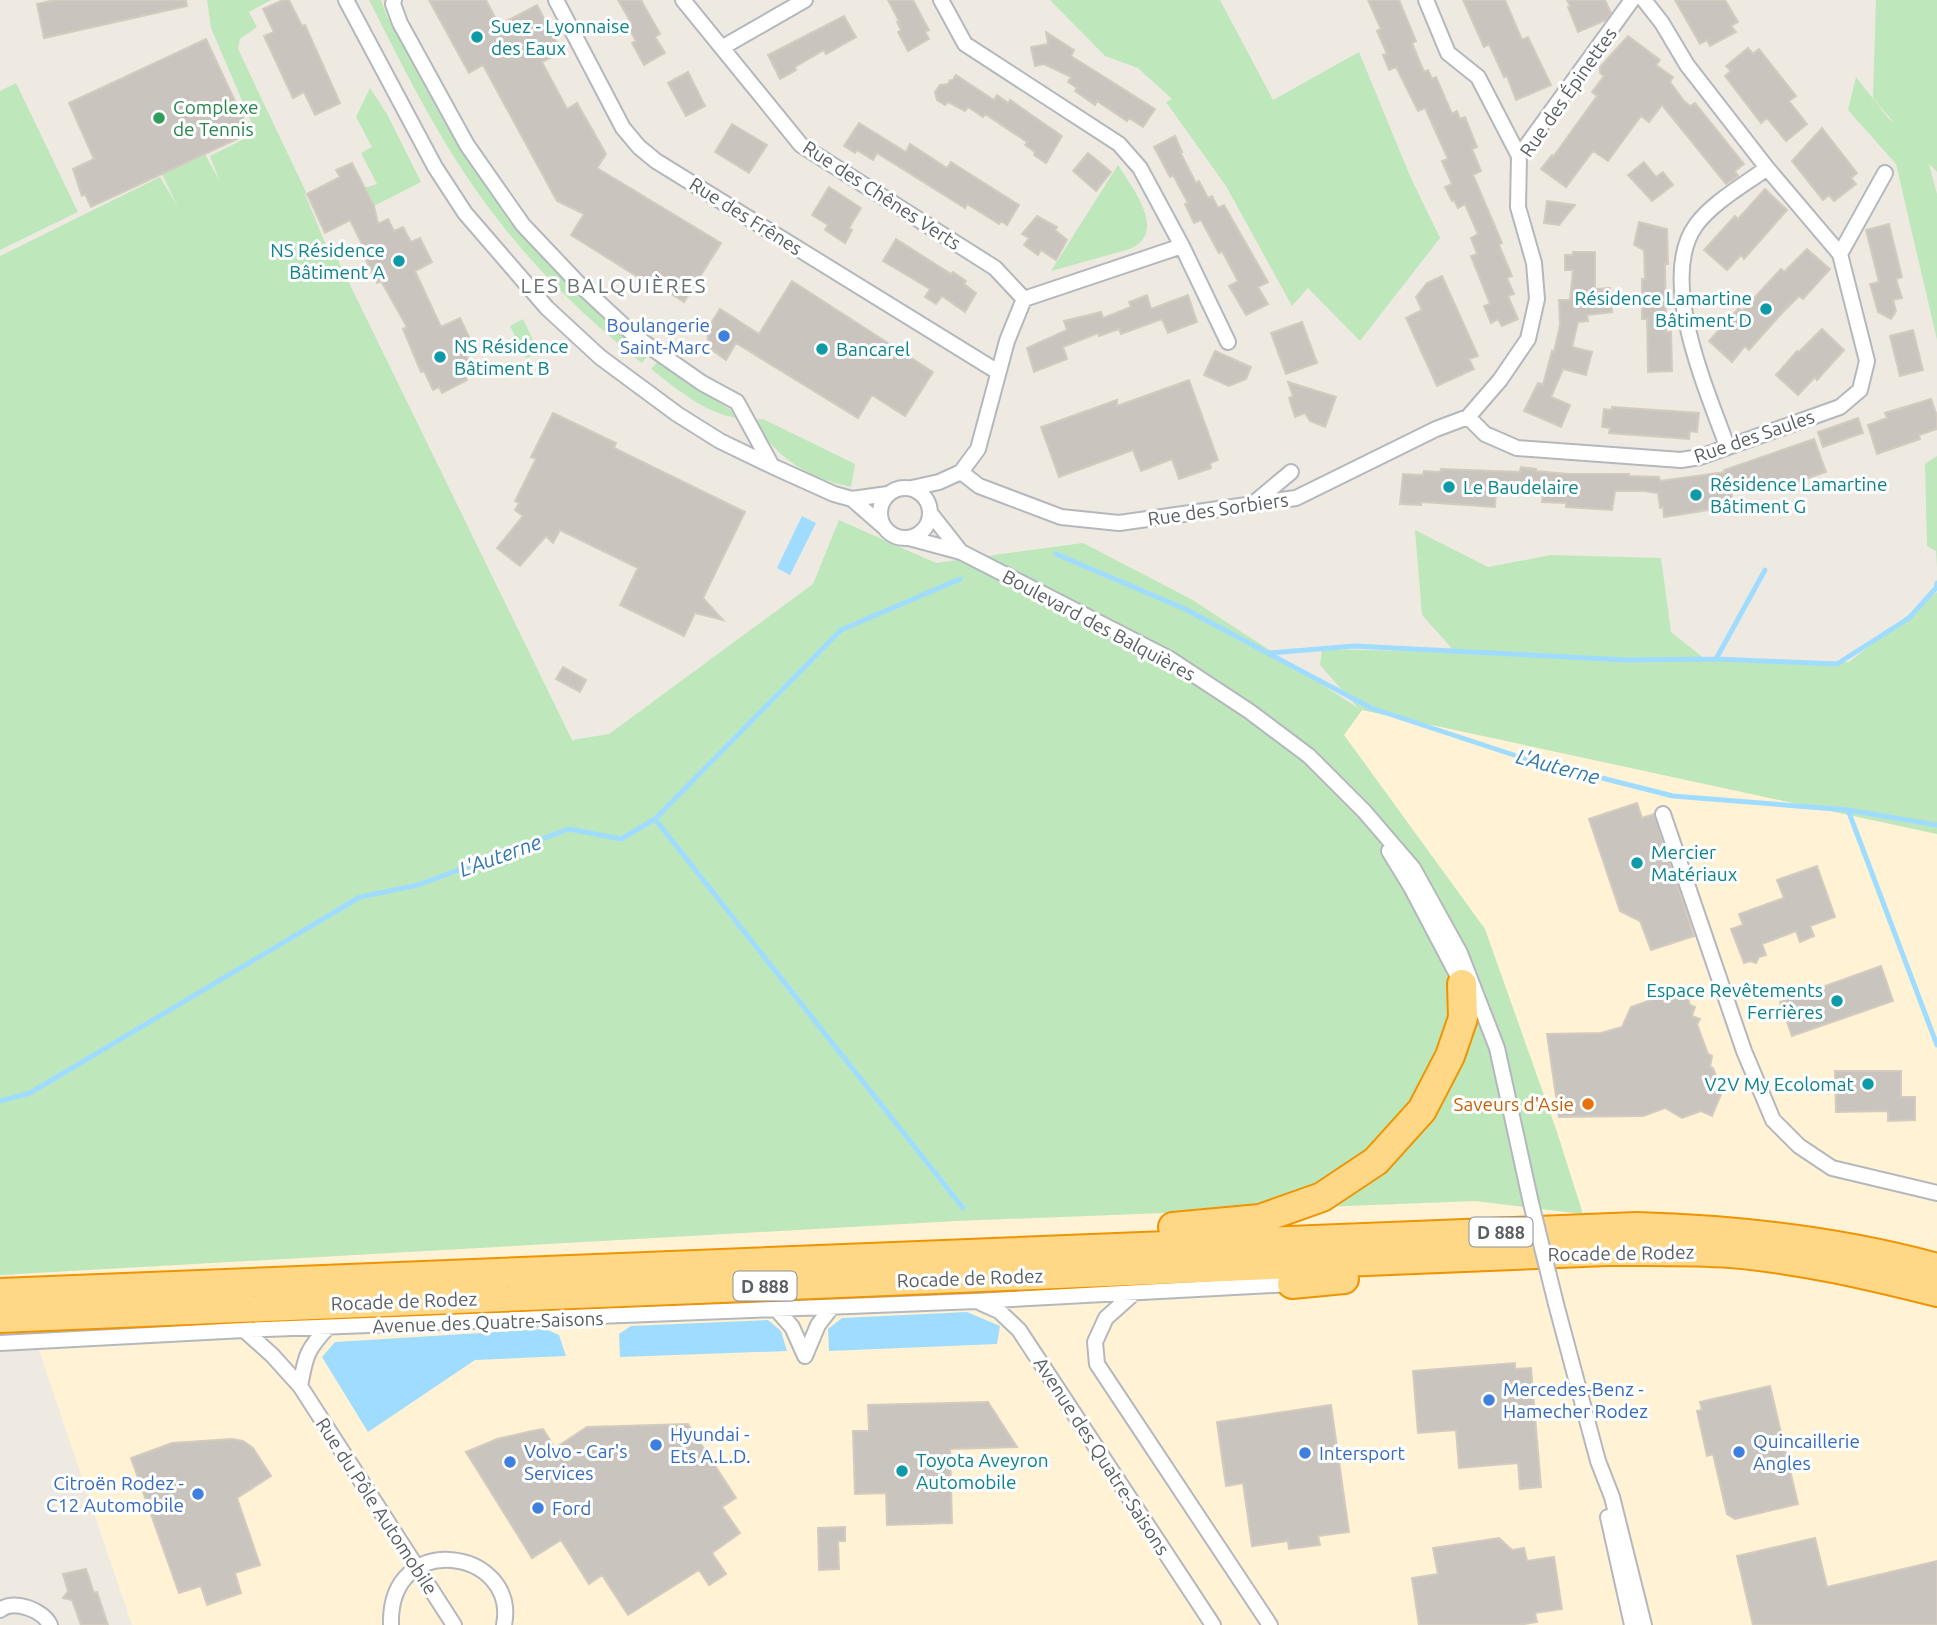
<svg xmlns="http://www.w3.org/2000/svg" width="1937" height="1625" viewBox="0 0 1937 1625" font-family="Ubuntu,sans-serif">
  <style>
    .commercial { fill: #fff2d5 }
    .green { fill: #bee8bb }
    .water { fill: #a0dcff }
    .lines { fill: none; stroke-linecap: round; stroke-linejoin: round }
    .stream { stroke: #a0dcff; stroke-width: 5 }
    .building { fill: #c9c5be; stroke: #d3cbbf; stroke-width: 2 }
    .street-casing { stroke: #b4b8bd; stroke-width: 18 }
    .highway-casing { stroke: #ef9400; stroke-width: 32 }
    .street { stroke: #fff; stroke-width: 14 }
    .highway { stroke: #ffd887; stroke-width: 28 }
    .street-bridge-casing { stroke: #b4b8bd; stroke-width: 18; stroke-linecap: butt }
    .street-bridge { stroke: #fff; stroke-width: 14 }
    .culture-dot { fill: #0f9aa8; stroke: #fff; stroke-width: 2.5 }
    .leisure-dot { fill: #2e9e5b; stroke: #fff; stroke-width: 2.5 }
    .shop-dot { fill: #3f7fe0; stroke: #fff; stroke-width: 2.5 }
    .food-dot { fill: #e8710a; stroke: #fff; stroke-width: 2.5 }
    .labels { text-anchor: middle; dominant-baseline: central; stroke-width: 6; stroke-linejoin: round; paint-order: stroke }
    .shield { fill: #fff; stroke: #8c8f92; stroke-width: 2 }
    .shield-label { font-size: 18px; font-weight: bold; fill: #5a5f63 }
    .culture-label { font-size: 19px; fill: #0d838f; stroke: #fff; text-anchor: start }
    .street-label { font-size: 19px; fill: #5a5f63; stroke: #fff }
    .leisure-label { font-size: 19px; fill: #27864d; stroke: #fff; text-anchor: start }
    .shop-label { font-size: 19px; fill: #366cbe; stroke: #fff; text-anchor: start }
    .food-label { font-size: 19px; fill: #c56008; stroke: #fff; text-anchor: end }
    .neighbourhood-label { font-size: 21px; letter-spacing: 2px; fill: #6a7175; stroke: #fff }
    .water-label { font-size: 21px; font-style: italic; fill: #3279b1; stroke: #fff }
  </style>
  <rect width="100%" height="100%" fill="#eeeae1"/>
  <path class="commercial" d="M1362 710 1937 834V1625H132L13 1274 956 1221 1475 1201 1582 1214 1485 929 1344 735Z"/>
  <path class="green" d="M207 0H271L249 12 257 27 240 39 238 49 306 192 305 194 330 255 335 254 572 740 609 734 813 584 839 520 936 563 1083 543 1191 599 1358 708 1320 665 1322 649 1455 652 1422 615 1415 530 1488 567 1551 555 1661 558 1671 632 1705 659 1849 662 1937 592V834L1362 710 1344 735 1485 929 1557 1132 1583 1214 1475 1201 956 1221 0 1275V256L160 177 178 207 162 174 205 154 220 182 210 156 256 133 211 28Z
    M369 0H381L387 16C410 56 429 98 454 138 507 224 569 292 649 354L642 363C585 318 532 266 489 208 441 144 405 71 369 0Z
    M1050 0H1220L1273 100 1359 52 1410 176 1440 238 1360 341 1308 288 1292 306 1226 186 1166 102 1172 99 1138 68 1105 56Z
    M1876 0H1937V172L1929 164 1937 194V340L1896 164 1848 110 1856 77 1889 119 1895 124 1873 98Z
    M16 83 78 212 0 250V91Z
    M370 88 387 114 421 182 374 206 364 188 377 184 361 153 372 147 356 117Z
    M1118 165C1133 189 1168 232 1130 249L1051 271Z
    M523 319 539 353 526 358 510 326Z
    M658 361 688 384 731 410 737 418C704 413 677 389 651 369Z
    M763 419 855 464 851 487C806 477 778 459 753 420Z
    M1937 456V569L1936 551 1927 546 1925 464Z"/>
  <path class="water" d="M802 516 816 523 790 575 777 568Z
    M967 1312 1000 1326 997 1344 829 1351 828 1329 842 1318Z
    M768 1320 781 1331 787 1351 620 1357 619 1334 631 1326Z
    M546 1329 559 1335 566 1356 475 1360 368 1432 322 1357 335 1342Z"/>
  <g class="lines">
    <path class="stream" d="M1056 554 1185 609 1371 708 1523 758 1673 796 1848 810 1937 1045
      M1269 653 1354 646 1627 660 1716 659 1765 570
      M1716 659 1837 664 1909 618 1936 588 1937 583
      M1848 810 1937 825
      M655 819 963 1208
      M0 1101 30 1093 360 897 418 885 569 829 621 839 655 819 841 630 960 579"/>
  </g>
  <path class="building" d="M54 0H186L187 6 44 38 37 4Z
    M283 0H289L302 26 305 25 340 103 315 115 304 92 293 98 264 36 274 32 263 9Z
    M429 0H486L499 25 537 5 562 52 542 62 567 109 577 103 606 154 597 168 721 243 684 302 648 279H641L571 235 584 214 557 201 483 65 469 73Z
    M618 0H641L660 34 655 37 665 53 644 65 632 43 636 41 628 27 632 24Z
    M888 0H913L929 30 925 32 929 39 908 51 898 32 901 30 897 22 899 21Z
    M1368 0H1399L1416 41 1412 43 1424 72 1428 70 1432 79 1436 77 1452 114 1457 111 1460 119 1465 117 1477 147 1472 149 1481 171 1473 175 1502 243 1499 245 1512 276 1507 278 1514 294 1508 296 1518 319 1502 326 1498 319 1491 323 1484 306 1490 304 1471 256 1477 254 1471 238 1478 234 1465 204 1458 208 1454 200 1452 201 1445 187 1452 184 1442 161 1448 159 1425 108 1418 111 1396 67 1389 70 1383 55 1387 54 1377 31 1381 29Z
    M1463 0H1505L1522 40 1528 37 1551 85 1516 100 1507 76 1504 77 1489 44 1484 47Z
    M1567 0H1605L1611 13 1606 20 1578 32 1568 7 1570 6Z
    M1675 0H1725L1738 22 1731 26 1736 32 1710 46 1707 40 1700 44Z
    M844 16 856 37 826 54 824 50 795 67 796 70 780 79 768 55Z
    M1046 32 1074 50 1071 56 1155 109 1143 127 1129 118 1127 121 1097 101 1095 105 1075 91 1077 88 1068 82 1071 77 1044 64 1035 66 1031 47 1048 44Z
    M1628 36 1660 60 1656 65 1673 77 1670 82 1684 101 1690 106 1695 103 1744 164 1735 171 1738 176 1726 184 1662 105 1649 122 1641 116 1608 161 1593 151 1566 187 1541 169 1552 155 1553 157 1597 96 1592 92 1604 76 1600 73V67Z
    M206 39 250 133 91 207 85 194 82 196 73 169 94 159 69 103Z
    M1748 48 1753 54 1759 49 1770 63 1796 96 1789 101 1807 124 1786 141 1767 118 1761 123 1725 76 1731 71 1726 66Z
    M688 72 705 106 686 116 668 83Z
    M956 75 994 100 997 95 1008 103 1010 100 1062 136 1046 163 1034 155 1035 152 1025 145 1027 142 985 114 983 117 968 107 965 111 948 102 945 105 937 100 935 92 940 85 948 84 950 80 952 81Z
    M859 123 906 152 910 144 947 168 951 162 1019 205 1007 225 1001 221 999 224 967 204 965 208 877 153 873 160 857 150 855 153 844 146Z
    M732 124 767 145 749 173 715 152Z
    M1822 128 1857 173 1851 178 1856 184 1834 201 1829 195 1823 200 1792 161Z
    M1175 136 1182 152H1180L1196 183 1199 181 1208 198 1212 196 1218 208 1224 205 1268 282 1258 287 1268 304 1246 315 1229 286 1238 281 1222 251 1219 253 1201 220 1194 223 1185 204 1188 203 1173 175 1170 177 1154 147Z
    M1088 153 1111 172 1096 191 1073 171Z
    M1644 162 1656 177 1663 172 1673 185 1652 201 1628 175Z
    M352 163 374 206 378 224 388 219 394 231 403 227 411 242 420 238 432 262 415 271 441 327 460 318 472 343 463 348 471 364 461 369 467 380 442 393 439 387 433 390 424 371 421 372 403 329 407 327 381 281 377 283 366 260 369 258 350 220 325 233 307 194 340 177 336 170Z
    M829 187 861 208 849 228 852 230 845 243 825 230 828 225 812 215Z
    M1765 189 1787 210 1744 259 1741 255 1727 270 1704 250 1735 216 1738 219Z
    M1547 201 1575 205 1559 225 1544 223Z
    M1037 216 1057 227 1055 230 1067 240 1056 260 1041 250 1038 255 1024 245 1029 238 1022 234Z
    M1639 222 1667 229 1668 264H1665L1666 332H1671L1672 371 1648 372 1647 319H1642V279H1645L1644 250 1634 245Z
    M1889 224 1902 277 1896 279 1902 298 1893 300 1896 311 1891 319 1878 312 1870 284 1879 282 1866 230Z
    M896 239 951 274 953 272 966 281 964 284 976 293 965 312 942 296 936 304 925 297 930 289 883 261Z
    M1807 249 1830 269 1803 299 1799 296 1782 313 1749 350 1745 346 1732 362 1709 341 1739 308 1742 311 1781 269 1784 272Z
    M1573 252H1595V289L1610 288 1612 312 1587 315 1588 321 1578 322 1572 347 1592 352 1586 375 1563 369 1551 397 1570 405 1561 427 1524 411 1538 383 1543 385 1552 351 1554 352 1560 325 1559 300H1570L1573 270H1565V255H1573Z
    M1442 276 1478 356 1469 359 1474 369 1437 386 1406 318 1422 310 1416 297 1427 283Z
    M792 281 933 372 905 416 872 395 858 418 736 343 726 360 709 348 707 330 720 309 759 334Z
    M1147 295 1151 309 1188 295 1197 322 1168 333 1162 319 1121 334 1119 329 1099 336 1098 333 1063 347 1067 359 1034 372 1027 348 1067 330 1064 321 1101 312 1103 318 1131 307 1129 302Z
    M1302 322 1317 363 1286 374 1271 333Z
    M1822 329 1844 350 1817 380 1815 377 1798 395 1776 375 1797 351 1799 352Z
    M1913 330 1923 370 1900 376 1890 336Z
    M1215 351 1251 367 1246 379 1229 386 1204 375Z
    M1189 380 1218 460 1210 463 1211 468 1179 479 1172 459 1141 471 1133 450 1059 477 1041 427 1117 400V406Z
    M1288 382 1336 397 1325 427 1310 421 1305 413 1295 417 1289 398 1293 396Z
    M1931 399 1937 416V429L1919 435 1920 439 1877 454 1868 425 1887 418 1885 413Z
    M1612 407 1699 413 1697 432 1690 431 1689 439 1609 433 1610 428 1602 427 1604 409 1612 410Z
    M553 413 616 443 614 448 745 512 703 598 723 620 695 613 684 636 620 605 638 568 560 530 553 543 546 536 520 566 497 548 523 516 515 510 519 503 515 501 536 459 531 457Z
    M1858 418 1863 433 1823 447 1818 432Z
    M1814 439 1826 472 1783 487 1782 483 1759 491 1755 481 1731 490 1733 503 1709 506V510L1664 517 1663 507 1660 508 1658 493 1644 491H1615L1612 510 1566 507V503L1542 502 1543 487 1512 485 1511 490 1496 489 1495 507 1422 502 1421 505 1400 504 1403 474 1423 475 1424 471 1440 472 1441 469 1520 472 1521 467 1536 469V471L1568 474H1629V476L1659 477 1660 481 1725 472 1724 470Z
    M563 667 586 680 580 692 556 679Z
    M1637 803 1642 818 1654 814 1694 936 1651 950 1640 921 1620 911 1589 819Z
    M1817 866 1835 917 1810 926 1814 936 1800 942 1796 931 1762 944 1766 955 1759 957 1756 963 1750 961 1744 963 1731 929 1743 925 1739 914 1784 898 1777 880Z
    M1881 966 1893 1001 1792 1036 1780 1002Z
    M1685 988 1690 1005 1695 1007 1692 1016 1700 1019 1697 1024 1708 1054 1712 1056 1710 1067 1713 1068 1717 1079 1713 1087 1722 1092 1712 1116 1701 1111 1682 1118 1665 1108 1643 1116 1559 1117 1547 1034 1601 1033 1622 1027 1631 1007Z
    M1835 1071H1901V1097H1915V1120L1888 1121V1111L1836 1112Z
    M1515 1363V1369L1531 1368 1541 1487 1520 1489 1518 1463 1459 1468 1456 1430 1418 1433 1413 1371Z
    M1770 1386 1798 1504 1735 1519 1727 1514 1713 1454 1707 1456 1697 1411 1702 1410 1700 1402Z
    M988 1402 1017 1447 950 1449 952 1523 887 1525 886 1493 855 1494 853 1431H869L868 1405Z
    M1331 1405 1349 1532 1318 1536 1320 1545 1289 1549 1288 1541 1252 1546 1243 1483 1226 1486 1217 1422Z
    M688 1424 736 1498 722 1507 740 1533 712 1553 726 1574 709 1585 699 1570 628 1615 602 1575 589 1584 561 1540 532 1558 466 1452 497 1439 532 1431 543 1429 555 1448 587 1427Z
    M232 1439 243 1441 253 1448 271 1476 237 1498 260 1565 235 1573 241 1593 207 1605 201 1586 179 1593 131 1458 172 1443Z
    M845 1527V1541H838L839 1569 819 1570 818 1528Z
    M1499 1538 1512 1550 1524 1548 1527 1561 1554 1557 1562 1609 1535 1613 1537 1622 1518 1625H1419L1412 1578 1438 1574 1433 1548Z
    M1815 1538 1827 1587 1937 1561V1625H1753L1737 1556Z
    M86 1569 94 1593 97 1592 108 1625H81L72 1600 63 1598 68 1591 63 1574Z"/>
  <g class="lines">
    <g class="street-casing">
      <path id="street" d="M346 0 435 167 465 213 547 308 600 357 677 414 720 441 772 466 834 494 852 499 884 527
        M394 0 393 4 400 23 467 145 523 225 578 283 636 337 702 383 737 402 772 466
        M556 0 623 128 639 147 656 161 998 372
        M683 0 801 145 995 268 1024 299
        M941 0 965 44 1119 144 1140 168 1182 246 1228 342
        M1426 0 1448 53 1478 77 1519 156
        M723 47 805 0
        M1840 254 1885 173
        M1468 417 1485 434 1517 448 1681 460 1700 457 1840 407 1860 390 1867 361 1840 254 1767 168 1687 65 1662 23 1644 0
        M1727 446C1707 390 1657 279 1696 225 1713 202 1744 185 1767 168
        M961 472 979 486 1061 517 1119 523 1296 498 1436 429 1468 417 1500 380 1528 339 1537 299 1534 263 1518 207 1519 156 1632 0
        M880 513a25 25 0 1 1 50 0a25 25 0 1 1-50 0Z
        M912 488 939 482 961 472 978 449 1007 341 1024 299 1182 246
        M852 499 888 494
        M1254 503 1291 472
        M931 514 961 552
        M909 538 961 552 1170 659 1249 711 1309 756 1364 811 1413 868 1460 953 1497 1048 1531 1203
        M1663 814 1744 1051 1773 1120 1799 1146 1832 1168 1937 1193
        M1389 851 1411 887 1463 986
        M1134 1293 1106 1318 1095 1342 1097 1364 1270 1625
        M981 1303 999 1311 1019 1330 1213 1625
        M1556 1304 1598 1461 1612 1497 1644 1625
        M777 1310 792 1327 805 1356 818 1325 832 1307
        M244 1330 272 1355 300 1386 454 1625
        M0 1343 244 1330 976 1301 1292 1284
        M300 1386C306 1355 306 1351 328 1327
        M1608 1517 1632 1625
        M0 1610C14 1599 43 1610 50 1625
        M391 1625C388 1528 519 1549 504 1625"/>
    </g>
    <g class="highway-casing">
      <path id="highway" d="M1173 1227 1260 1219 1322 1197 1376 1161 1422 1110 1450 1056 1463 1018 1462 984
        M1292 1284 1344 1279
        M0 1293 1637 1227C1739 1230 1839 1241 1937 1268
        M0 1318 1607 1251C1648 1251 1690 1250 1731 1253 1801 1259 1869 1275 1937 1292"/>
    </g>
    <use href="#street" class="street"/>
    <use href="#highway" class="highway"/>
    <g class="street-bridge-casing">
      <path id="street-bridge" d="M1531 1203 1556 1304"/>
    </g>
    <use href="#street-bridge" class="street-bridge"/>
  </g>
  <g class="culture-dot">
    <circle cx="477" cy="37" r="7"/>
    <circle cx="399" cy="261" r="7"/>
    <circle cx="1766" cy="309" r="7"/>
    <circle cx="822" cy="349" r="7"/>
    <circle cx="440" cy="357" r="7"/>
    <circle cx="1449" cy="487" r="7"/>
    <circle cx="1696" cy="495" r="7"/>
    <circle cx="1637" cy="863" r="7"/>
    <circle cx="1837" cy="1001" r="7"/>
    <circle cx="1868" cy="1084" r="7"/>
    <circle cx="902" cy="1471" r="7"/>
  </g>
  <circle class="leisure-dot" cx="159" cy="118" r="7"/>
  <g class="shop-dot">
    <circle cx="724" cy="336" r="7"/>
    <circle cx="1489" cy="1400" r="7"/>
    <circle cx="656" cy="1445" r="7"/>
    <circle cx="1739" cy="1452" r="7"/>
    <circle cx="1305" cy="1453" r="7"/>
    <circle cx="510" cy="1462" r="7"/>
    <circle cx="198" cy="1494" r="7"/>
    <circle cx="538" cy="1508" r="7"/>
  </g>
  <circle class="food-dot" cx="1588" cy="1104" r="7"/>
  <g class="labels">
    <g class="shield">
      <rect x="1469.5" y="1217.5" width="63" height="29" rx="5"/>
      <rect x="733.5" y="1271.5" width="63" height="29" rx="5"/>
    </g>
    <g class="shield-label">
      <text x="1501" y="1232">D 888</text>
      <text x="765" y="1286">D 888</text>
    </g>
    <g class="culture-label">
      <text x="491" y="26">Suez - Lyonnaise<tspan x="491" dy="22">des Eaux</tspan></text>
      <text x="385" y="250" text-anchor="end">NS Résidence<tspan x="385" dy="22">Bâtiment A</tspan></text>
      <text x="1752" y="298" text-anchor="end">Résidence Lamartine<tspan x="1752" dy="22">Bâtiment D</tspan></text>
      <text x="454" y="346">NS Résidence<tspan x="454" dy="22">Bâtiment B</tspan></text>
      <text x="836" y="349">Bancarel</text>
      <text x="1710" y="484">Résidence Lamartine<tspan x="1710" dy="22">Bâtiment G</tspan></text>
      <text x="1463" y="487">Le Baudelaire</text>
      <text x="1651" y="852">Mercier<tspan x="1651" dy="22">Matériaux</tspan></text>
      <text x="1823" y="990" text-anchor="end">Espace Revêtements<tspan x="1823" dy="22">Ferrières</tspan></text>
      <text x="1854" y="1084" text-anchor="end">V2V My Ecolomat</text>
      <text x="916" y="1460">Toyota Aveyron<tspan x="916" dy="22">Automobile</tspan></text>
    </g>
    <g class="street-label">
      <text transform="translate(1568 92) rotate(-55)">Rue des Épinettes</text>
      <text transform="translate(882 195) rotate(33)">Rue des Chênes Verts</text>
      <text transform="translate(746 216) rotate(32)">Rue des Frênes</text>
      <text transform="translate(1754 436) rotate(-19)">Rue des Saules</text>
      <text transform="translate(1218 509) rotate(-8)">Rue des Sorbiers</text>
      <text transform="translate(1099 625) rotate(28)">Boulevard des Balquières</text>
      <text transform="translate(1621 1253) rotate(-1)">Rocade de Rodez</text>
      <text transform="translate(970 1278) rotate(-2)">Rocade de Rodez</text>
      <text transform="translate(404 1301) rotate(-2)">Rocade de Rodez</text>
      <text transform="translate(488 1322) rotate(-2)">Avenue des Quatre-Saisons</text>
      <text transform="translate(1102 1456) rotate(57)">Avenue des Quatre-Saisons</text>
      <text transform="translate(377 1506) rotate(57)">Rue du Pôle Automobile</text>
    </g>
    <g class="leisure-label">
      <text x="173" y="107">Complexe<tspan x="173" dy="22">de Tennis</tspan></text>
    </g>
    <g class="shop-label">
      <text x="710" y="325" text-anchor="end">Boulangerie<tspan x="710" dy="22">Saint-Marc</tspan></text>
      <text x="1503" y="1389">Mercedes-Benz -<tspan x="1503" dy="22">Hamecher Rodez</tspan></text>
      <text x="670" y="1434">Hyundai -<tspan x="670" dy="22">Ets A.L.D.</tspan></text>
      <text x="1753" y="1441">Quincaillerie<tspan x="1753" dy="22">Angles</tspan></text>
      <text x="524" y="1451">Volvo - Car's<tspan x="524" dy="22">Services</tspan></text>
      <text x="1319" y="1453">Intersport</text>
      <text x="184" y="1483" text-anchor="end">Citroën Rodez -<tspan x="184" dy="22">C12 Automobile</tspan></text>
      <text x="552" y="1508">Ford</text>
    </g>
    <g class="food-label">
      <text x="1574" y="1104">Saveurs d'Asie</text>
    </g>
    <g class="neighbourhood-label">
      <text x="614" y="285">LES BALQUIÈRES</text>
    </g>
    <g class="water-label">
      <text transform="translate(1558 766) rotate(15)">L'Auterne</text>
      <text transform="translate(500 855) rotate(-20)">L'Auterne</text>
    </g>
  </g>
</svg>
